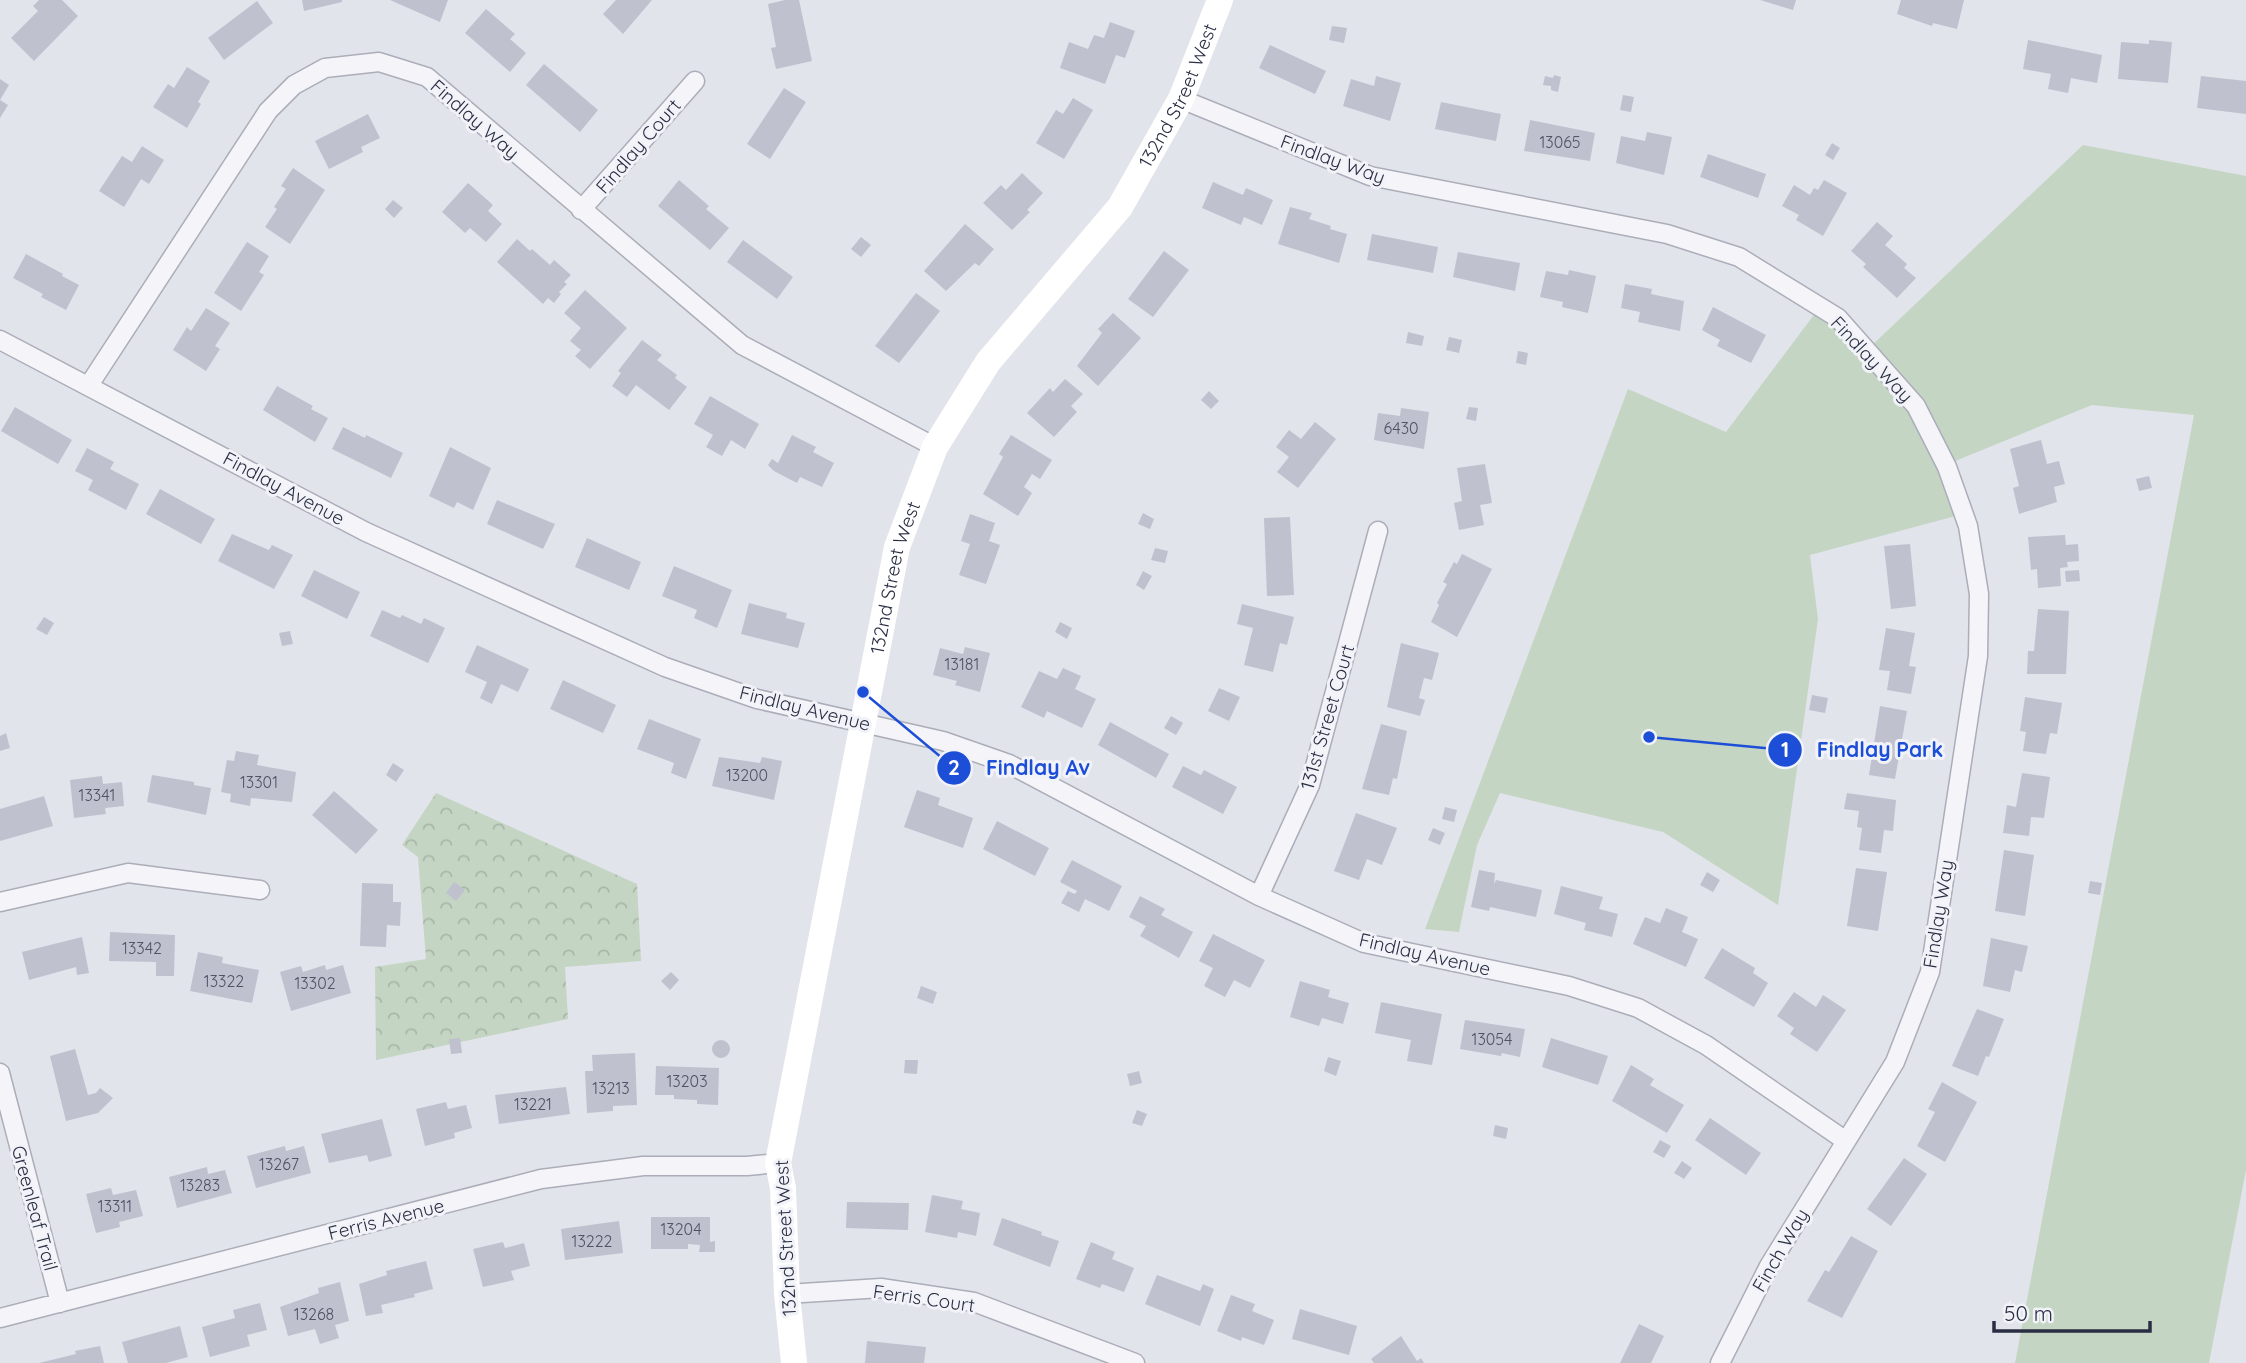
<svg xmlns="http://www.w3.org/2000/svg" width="2246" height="1363" viewBox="0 0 2246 1363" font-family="Quicksand,sans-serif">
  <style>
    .forest { fill: url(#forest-crowns) }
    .green { fill: #c4d5c3 }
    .building { fill: #bfc1ce }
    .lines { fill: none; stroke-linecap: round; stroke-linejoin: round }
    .street-casing { stroke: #abadb9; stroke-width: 21 }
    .street { stroke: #f5f5f9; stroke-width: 18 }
    .secondary { stroke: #fff; stroke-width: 26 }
    .labels { text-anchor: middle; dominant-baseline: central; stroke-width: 6; stroke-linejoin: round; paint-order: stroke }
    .number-label { font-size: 16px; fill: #4f5366 }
    .street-label { font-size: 19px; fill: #2a2e43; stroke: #f2f3f8 }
    .leader { fill: none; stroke: #1d4ed8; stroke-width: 2.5 }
    .callout-dot { fill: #1d4ed8; stroke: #f2f3f8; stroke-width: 2.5 }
    .mark-label { font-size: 21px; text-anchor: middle; font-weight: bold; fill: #fff }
    .callout-label { font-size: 21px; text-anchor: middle; font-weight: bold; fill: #1d4ed8; stroke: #f2f3f8; stroke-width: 6; stroke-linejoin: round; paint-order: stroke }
  </style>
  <defs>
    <pattern id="forest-crowns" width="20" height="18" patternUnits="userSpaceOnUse" patternTransform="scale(1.75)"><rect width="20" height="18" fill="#c4d5c3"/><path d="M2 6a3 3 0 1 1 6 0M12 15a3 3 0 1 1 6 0" fill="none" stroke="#a9b7a9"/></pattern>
  </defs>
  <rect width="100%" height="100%" fill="#e2e4eb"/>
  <path class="forest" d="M436 793 637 884 641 961 565 967 568 1019 376 1060 375 967 426 959 418 857 402 845Z"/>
  <path class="green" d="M2083 145 2246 176V1170L2209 1363H2015L2194 415 2092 405 1948 464 1963 514 1810 555 1818 619 1778 905 1663 832 1500 793 1477 845 1459 932 1425 929 1628 389 1726 432 1822 304 1868 349Z"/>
  <path class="building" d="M39 0H62L78 16 34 61 11 38 38 11 33 6Z
    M302 0H342V2L304 11Z
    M390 0H448L440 22Z
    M616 0H652L623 34 603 14Z
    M785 0H799L812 61 776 69 771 48 776 47 768 4Z
    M1760 0H1796L1793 10Z
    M1901 0H1964L1957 29 1933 23 1932 26 1897 14Z
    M257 1 273 23 224 60 208 38Z
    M486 9 515 34 510 39 526 53 510 72 465 33Z
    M1110 22 1135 31 1125 58 1116 55 1105 84 1060 68 1069 42 1088 49 1094 35 1104 38Z
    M1332 26 1347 28 1344 43 1329 40Z
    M2028 40 2102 55 2097 83 2071 78 2068 93 2048 89 2051 74 2023 69Z
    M2149 40 2172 42 2168 83 2118 79 2121 42 2149 44Z
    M1270 45 1326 71 1315 94 1259 68Z
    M544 64 598 110 580 132 526 85Z
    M187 67 210 81 198 102 201 104 187 128 153 107 168 84 174 88Z
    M1554 75 1561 77 1558 92 1551 90V86L1543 85 1545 76 1553 78Z
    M1376 76 1401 83 1390 121 1343 106 1351 79 1374 86Z
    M2201 76 2246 81V114L2197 108Z
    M0 79 9 85 0 100 8 105 0 118Z
    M784 88 806 102 770 159 747 144Z
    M1623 95 1634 97 1631 112 1620 110Z
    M1073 98 1093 110 1064 159 1036 143 1056 110 1063 114Z
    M1441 102 1501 114 1496 141 1435 129Z
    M368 114 380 138 361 147 363 152 329 169 315 141Z
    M1530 120 1595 133 1590 161 1524 151Z
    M1647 132 1672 137 1664 175 1616 163 1621 136 1645 141Z
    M1832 143 1840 148 1833 160 1825 155Z
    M142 146 164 160 149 184 141 179 124 207 99 191 122 156 132 162Z
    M1708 154 1766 174 1758 198 1700 177Z
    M293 168 325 190 290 244 265 227 277 209 274 207 286 189 281 186Z
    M1022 173 1043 193 1027 210 1030 212 1012 230 983 203 1001 185 1006 190Z
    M679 180 709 206 706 209 729 228 710 250 658 206Z
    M1824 180 1847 193 1823 236 1796 220 1799 215 1782 206 1794 185 1810 195 1814 188 1818 190Z
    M1213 182 1243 195 1246 188 1273 200 1262 225 1244 217 1241 225 1202 208Z
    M468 183 493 205 488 211 502 224 486 242 470 228 465 233 442 212Z
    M393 200 403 208 394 218 385 209Z
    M1290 207 1312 213 1309 219 1331 226 1330 229 1347 234 1339 263 1278 244Z
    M1877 222 1893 236 1885 245 1907 264 1904 268 1916 278 1897 298 1863 267 1866 264 1851 251Z
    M965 224 994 249 979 266 975 263 946 291 924 271Z
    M1372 234 1438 247 1433 273 1367 260Z
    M861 237 871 245 861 257 851 249Z
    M517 239 530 251 532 249 550 265 554 260 571 275 564 282 567 284 559 292 561 294 554 303 548 298 543 304 497 262Z
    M743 240 793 277 777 299 727 262Z
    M247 242 269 256 259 272 264 275 241 311 214 293Z
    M1164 251 1189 270 1153 317 1128 299Z
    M1458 252 1520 263 1515 291 1453 277Z
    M26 254 63 274 62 276 79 285 66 310 41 297 43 294 13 278Z
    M1569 270 1596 276 1588 313 1562 307 1563 302 1540 297 1546 271 1568 275Z
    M1625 284 1652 289 1651 294 1684 301 1680 331 1638 322 1640 312 1621 308Z
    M585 290 627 328 590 369 575 356 581 350 570 341 581 328 564 313Z
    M916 293 940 311 899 363 875 346Z
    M1713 307 1766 335 1751 363 1717 346 1720 340 1702 330Z
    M206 308 230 323 215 346 220 349 206 371 173 350 187 327 191 331Z
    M1113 313 1141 338 1098 386 1077 366 1102 333 1098 329Z
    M1408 332 1424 336 1422 346 1406 343Z
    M1449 337 1462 340 1459 353 1446 350Z
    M642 340 662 355 657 360 677 375 675 378 687 387 669 410 636 385 627 397 612 386 621 373 618 371Z
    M1518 351 1528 353 1526 365 1516 363Z
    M1065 379 1083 394 1071 406 1077 412 1054 437 1027 413 1050 388 1053 392Z
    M277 386 313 406 311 409 328 418 315 442 263 410Z
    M1209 391 1219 401 1211 409 1201 400Z
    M710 396 759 424 745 449 731 440 722 456 706 447 713 435 694 424Z
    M15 407 72 440 58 464 1 431Z
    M1469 407 1478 408 1476 421 1466 419Z
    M1401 408 1429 412 1424 449 1374 440 1378 413 1400 416Z
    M1315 422 1336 439 1298 488 1277 472 1289 457 1276 447 1289 430 1301 439Z
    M343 427 365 438 366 435 403 453 391 478 332 449Z
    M792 435 816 447 813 452 834 463 822 487 800 477 797 483 774 471 768 465 772 459 778 463Z
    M1011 435 1052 460 1040 479 1032 474 1024 487 1032 493 1018 516 983 494 1003 457 999 454Z
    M2041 440 2047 464 2059 461 2065 484 2054 487 2057 502 2019 514 2013 488 2019 486 2010 449Z
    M450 447 491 468 473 510 457 502 454 508 429 496Z
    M87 448 114 462 110 469 139 484 126 510 88 490 93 480 75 471Z
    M1485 464 1492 503 1480 505 1484 525 1459 530 1454 503 1462 501 1457 468Z
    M2149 476 2152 488 2139 491 2136 479Z
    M160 489 215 519 201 544 146 514Z
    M497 500 555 524 543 549 487 524Z
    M1143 513 1154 519 1150 529 1138 524Z
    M970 514 995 523 989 541 1000 545 986 584 959 575 970 544 961 541Z
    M1290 517 1294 595 1267 596 1264 518Z
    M232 534 269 550 272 545 293 555 274 589 218 561Z
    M2065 535 2066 545 2078 544 2079 561 2067 562 2068 567 2060 568 2061 586 2038 588 2037 569 2031 570 2028 537Z
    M587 538 641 562 629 590 575 567Z
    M1910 544 1916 606 1891 609 1884 546Z
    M1155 548 1168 551 1165 563 1151 560Z
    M1462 554 1492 569 1457 637 1431 622 1439 605 1437 603 1447 584 1443 582 1454 562 1457 564Z
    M674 566 732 590 717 628 694 618 697 610 662 596Z
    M314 570 360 592 347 619 301 596Z
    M2079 570 2080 581 2066 582 2065 571Z
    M1143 571 1152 576 1144 590 1136 585Z
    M749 603 787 613 786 618 805 623 798 648 741 634Z
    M1242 604 1294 617 1287 645 1280 643 1273 672 1244 665 1253 628 1237 624Z
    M2038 609 2069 611 2066 674H2027L2028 651H2034Z
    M382 610 400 618 402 615 421 624 424 618 445 628 428 663 370 636Z
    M44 617 54 623 47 635 36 629Z
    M1060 622 1072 628 1067 639 1055 632Z
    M1886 628 1915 633 1909 666 1916 667 1911 694 1887 690 1890 671 1879 670Z
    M290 631 293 644 282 646 279 633Z
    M1401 643 1439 653 1432 680 1424 678 1419 698 1425 700 1420 716 1387 707Z
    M477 645 529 669 518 692 501 684 492 704 480 698 487 682 465 672Z
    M965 647 990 653 980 692 955 685 957 681 933 675 940 648 963 654Z
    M1063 668 1081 676 1075 689 1096 699 1082 728 1047 711 1044 718 1021 707 1039 671 1057 679Z
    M563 680 616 705 603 733 550 709Z
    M1219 688 1240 697 1229 721 1208 711Z
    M1812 695 1828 698 1825 713 1809 710Z
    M2025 697 2062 703 2057 734 2050 733 2046 754 2023 751 2026 732 2020 731Z
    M1880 706 1907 711 1895 779 1869 775Z
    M1171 716 1183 723 1176 735 1164 728Z
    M649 719 701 739 686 779 671 773 674 763 637 749Z
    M1110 722 1169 754 1156 778 1098 745Z
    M1381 724 1407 731 1397 779 1393 778 1389 795 1362 789Z
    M6 733 10 748 0 751V736Z
    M236 751 259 755 257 765 296 772 292 802 251 798 250 806 230 802 231 794 221 792 227 760 234 761Z
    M719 757 760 763 762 757 782 761 774 800 712 786Z
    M393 763 404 770 396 782 386 775Z
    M1183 766 1201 775 1204 770 1237 787 1223 814 1172 787Z
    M2022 773 2050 777 2044 818 2031 817 2029 836 2003 833 2007 805 2016 807Z
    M152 775 194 782V785L211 788 206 815 147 802Z
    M102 776 103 784 122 782 124 806 105 808 106 814 74 818 70 780Z
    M917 790 940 798 938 805 973 818 963 848 904 827Z
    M334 791 378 830 356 854 312 815Z
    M1847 793 1896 800 1893 831 1884 830 1881 853 1859 850 1862 828 1857 827 1859 811 1844 809Z
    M44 796 53 826 0 841V809Z
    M1445 807 1457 810 1454 822 1442 819Z
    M1356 813 1397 828 1382 865 1367 859 1359 880 1334 871Z
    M997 821 1049 848 1035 876 983 849Z
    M1433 828 1445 833 1440 845 1428 840Z
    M2004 850 2034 855 2025 916 1995 911Z
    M1072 860 1122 886 1109 911 1085 899 1079 912 1061 903 1068 891 1075 894 1077 891 1060 882Z
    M1856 868 1887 872 1878 931 1847 926Z
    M1479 870 1495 873 1494 884 1496 880 1542 890 1536 917 1490 907 1489 911 1471 907Z
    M1707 872 1720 880 1713 892 1700 885Z
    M2090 881 2102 883 2100 895 2088 893Z
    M454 882 465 890 456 901 446 893Z
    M362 883 393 884V902H401L400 926 387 925 386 947 360 946Z
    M1561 886 1603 897 1599 909 1618 914 1612 937 1584 930 1586 923 1554 914Z
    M1140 896 1165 909 1161 915 1193 932 1179 958 1140 936 1146 926 1129 917Z
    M1666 908 1688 917 1682 932 1698 939 1686 967 1633 944 1645 917 1660 923Z
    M110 932 175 935 174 976H156V962L109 961Z
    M1213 934 1265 960 1250 988 1234 980 1225 997 1204 986 1213 968 1199 961Z
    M82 937 89 973 77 975 76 967 29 980 22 952Z
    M1991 938 2028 946 2022 972 2015 970 2010 992 1983 986Z
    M1722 948 1755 968 1753 973 1768 983 1754 1007 1704 978Z
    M198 952 223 957 222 963 259 970 252 1003 190 991Z
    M325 965 326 970 343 965 351 993 291 1011 280 972 301 966 303 972Z
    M671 972 679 980 670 990 661 981Z
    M1300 981 1330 990 1328 997 1349 1003 1343 1024 1322 1018 1319 1026 1290 1017Z
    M921 986 937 992 933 1004 917 998Z
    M1794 992 1816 1007 1823 995 1846 1010 1817 1052 1790 1034 1794 1028 1777 1016Z
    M1381 1002 1442 1014 1432 1065 1407 1061 1411 1040 1375 1033Z
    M1977 1009 2004 1019 1989 1057 1986 1056 1978 1076 1952 1066Z
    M1465 1020 1525 1029 1520 1057 1502 1053 1501 1056 1460 1049Z
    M460 1038 462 1053 451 1054 449 1039Z
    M1551 1038 1608 1056 1598 1085 1542 1067Z
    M712 1049a9 9 0 1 1 18 0a9 9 0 1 1-18 0Z
    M75 1049 88 1095 96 1093 100 1088 113 1098 98 1113 66 1121 50 1056Z
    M635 1053 637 1105 613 1106V1111L587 1113 585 1071H593L592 1055Z
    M1328 1057 1341 1061 1336 1076 1324 1071Z
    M905 1060H918L917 1074 904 1073Z
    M1631 1065 1654 1079 1650 1085 1684 1105 1667 1133 1612 1101Z
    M656 1066 719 1068 718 1105 697 1104V1100L674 1099V1095H655Z
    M1139 1071 1142 1083 1130 1086 1127 1074Z
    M1942 1082 1977 1102 1945 1162 1917 1146 1935 1112 1928 1109Z
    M566 1087 570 1114 499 1124 495 1095Z
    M446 1102 448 1109 466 1105 472 1128 454 1133 455 1138 425 1146 416 1109Z
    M1137 1110 1147 1114 1142 1126 1132 1123Z
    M1710 1118 1761 1153 1746 1175 1695 1140Z
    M382 1119 392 1156 369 1162 367 1155 329 1163 321 1134Z
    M1495 1125 1508 1128 1506 1139 1493 1136Z
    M1660 1140 1671 1146 1664 1158 1653 1152Z
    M285 1146 286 1151 304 1146 311 1173 256 1188 247 1156Z
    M1904 1158 1927 1174 1891 1226 1867 1209Z
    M1682 1161 1692 1168 1684 1179 1674 1173Z
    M207 1167 208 1174 225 1170 232 1193 177 1208 169 1177Z
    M111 1188 113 1195 136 1190 143 1216 119 1222 120 1227 96 1233 86 1194Z
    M932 1195 963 1201 961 1209 980 1213 976 1236 958 1232 957 1238 925 1232Z
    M847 1202 909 1203 908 1230 846 1228Z
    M651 1217H710V1242L715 1241V1252H699L700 1245 688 1244V1249H651Z
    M1002 1218 1042 1232 1041 1235 1059 1241 1050 1267 993 1245Z
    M619 1221 623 1253 565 1260 561 1229Z
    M1851 1236 1878 1251 1842 1318 1807 1301 1825 1270 1829 1272Z
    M503 1242 505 1248 524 1243 530 1266 511 1271 514 1280 483 1287 473 1249Z
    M1091 1242 1115 1252 1112 1259 1134 1268 1124 1292 1102 1284 1100 1288 1076 1279Z
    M426 1261 433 1289 414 1294 415 1297 381 1305 383 1313 366 1316 359 1284 387 1275 386 1271Z
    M1157 1275 1200 1291 1203 1284 1214 1289 1200 1326 1145 1304Z
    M340 1282 349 1321 335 1325 339 1338 320 1344 315 1329 288 1336 280 1307 319 1293 318 1288Z
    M1231 1295 1255 1304 1252 1311 1274 1320 1264 1345 1242 1337 1241 1341 1217 1331Z
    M260 1303 267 1330 247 1335 250 1346 210 1357 202 1327 235 1318 233 1310Z
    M1300 1309 1357 1326 1349 1355 1292 1339Z
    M1639 1324 1664 1336 1651 1363H1620Z
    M180 1326 188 1357 166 1363H128L122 1342Z
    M1401 1336 1417 1361 1421 1358 1424 1363H1374L1371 1359Z
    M867 1341 926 1347 924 1363H865Z
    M100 1346 104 1363H39L76 1354 75 1351Z"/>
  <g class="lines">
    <g class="street-casing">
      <path id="street" d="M1181 99 1370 176 1667 234 1739 257 1838 318 1916 406 1947 467 1968 526 1979 594 1978 656 1930 972 1895 1062 1769 1266 1720 1363
        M581 210 695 81
        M0 340 366 532 665 667 757 699 943 741 1009 764 1259 896 1364 943 1569 986 1638 1008 1706 1045 1846 1141
        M89 385 268 111 294 85 325 68 379 62 427 77 742 345 935 447
        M1259 896 1310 785 1378 531
        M0 902 128 873 260 890
        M0 1073 60 1303
        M787 1294 881 1288 974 1302 1135 1363
        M0 1318 541 1179 643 1166H747L778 1163"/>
    </g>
    <use href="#street" class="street"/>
    <path class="secondary" id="s1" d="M794 1363 787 1294 783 1188 778 1163 897 547 935 447 988 362 1120 207 1181 99 1220 0"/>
  </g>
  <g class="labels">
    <g class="number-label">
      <text x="1560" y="142">13065</text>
      <text x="1401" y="428">6430</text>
      <text x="962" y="664">13181</text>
      <text x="747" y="775">13200</text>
      <text x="259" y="782">13301</text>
      <text x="97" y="795">13341</text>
      <text x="142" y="948">13342</text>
      <text x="224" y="981">13322</text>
      <text x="315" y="983">13302</text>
      <text x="1492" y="1039">13054</text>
      <text x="687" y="1081">13203</text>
      <text x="611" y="1088">13213</text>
      <text x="533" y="1104">13221</text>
      <text x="279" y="1164">13267</text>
      <text x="200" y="1185">13283</text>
      <text x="115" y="1206">13311</text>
      <text x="681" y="1229">13204</text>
      <text x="592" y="1241">13222</text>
      <text x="314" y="1314">13268</text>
    </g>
    <g class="street-label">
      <text stroke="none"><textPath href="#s1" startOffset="1365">132nd Street West</textPath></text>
      <text transform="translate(475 119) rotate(41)">Findlay Way</text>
      <text transform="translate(638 146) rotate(-49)">Findlay Court</text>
      <text transform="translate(1333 159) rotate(20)">Findlay Way</text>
      <text transform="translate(1872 359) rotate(47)">Findlay Way</text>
      <text transform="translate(284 488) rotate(28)">Findlay Avenue</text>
      <text stroke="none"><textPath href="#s1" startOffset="798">132nd Street West</textPath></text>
      <text transform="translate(805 708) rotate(14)">Findlay Avenue</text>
      <text transform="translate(1327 717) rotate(-74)">131st Street Court</text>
      <text transform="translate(1938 914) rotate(-81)">Findlay Way</text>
      <text transform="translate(1425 954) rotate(13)">Findlay Avenue</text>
      <text transform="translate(35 1208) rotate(75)">Greenleaf Trail</text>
      <text transform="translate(386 1219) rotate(-14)">Ferris Avenue</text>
      <text transform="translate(785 1238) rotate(-93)">132nd Street West</text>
      <text transform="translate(1780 1250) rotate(-60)">Finch Way</text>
      <text transform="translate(924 1298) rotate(8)">Ferris Court</text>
    </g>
  </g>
  <path class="leader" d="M1649 737L1785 750M863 692L954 768"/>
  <g class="callout-dot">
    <circle cx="1649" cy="737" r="7"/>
    <circle cx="863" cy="692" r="7"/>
    <circle cx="1785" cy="750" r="18"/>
    <circle cx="954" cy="768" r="18"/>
  </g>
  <g class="mark-label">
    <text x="1785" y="757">1</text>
    <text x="954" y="775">2</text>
  </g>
  <g class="callout-label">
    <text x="1880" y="757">Findlay Park</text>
    <text x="1038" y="775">Findlay Av</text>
  </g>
  <path d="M1994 1321v10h156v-10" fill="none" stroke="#2a2e43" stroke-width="3.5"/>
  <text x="2004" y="1321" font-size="21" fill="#2a2e43" stroke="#f2f3f8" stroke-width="5" paint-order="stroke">50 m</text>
</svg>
